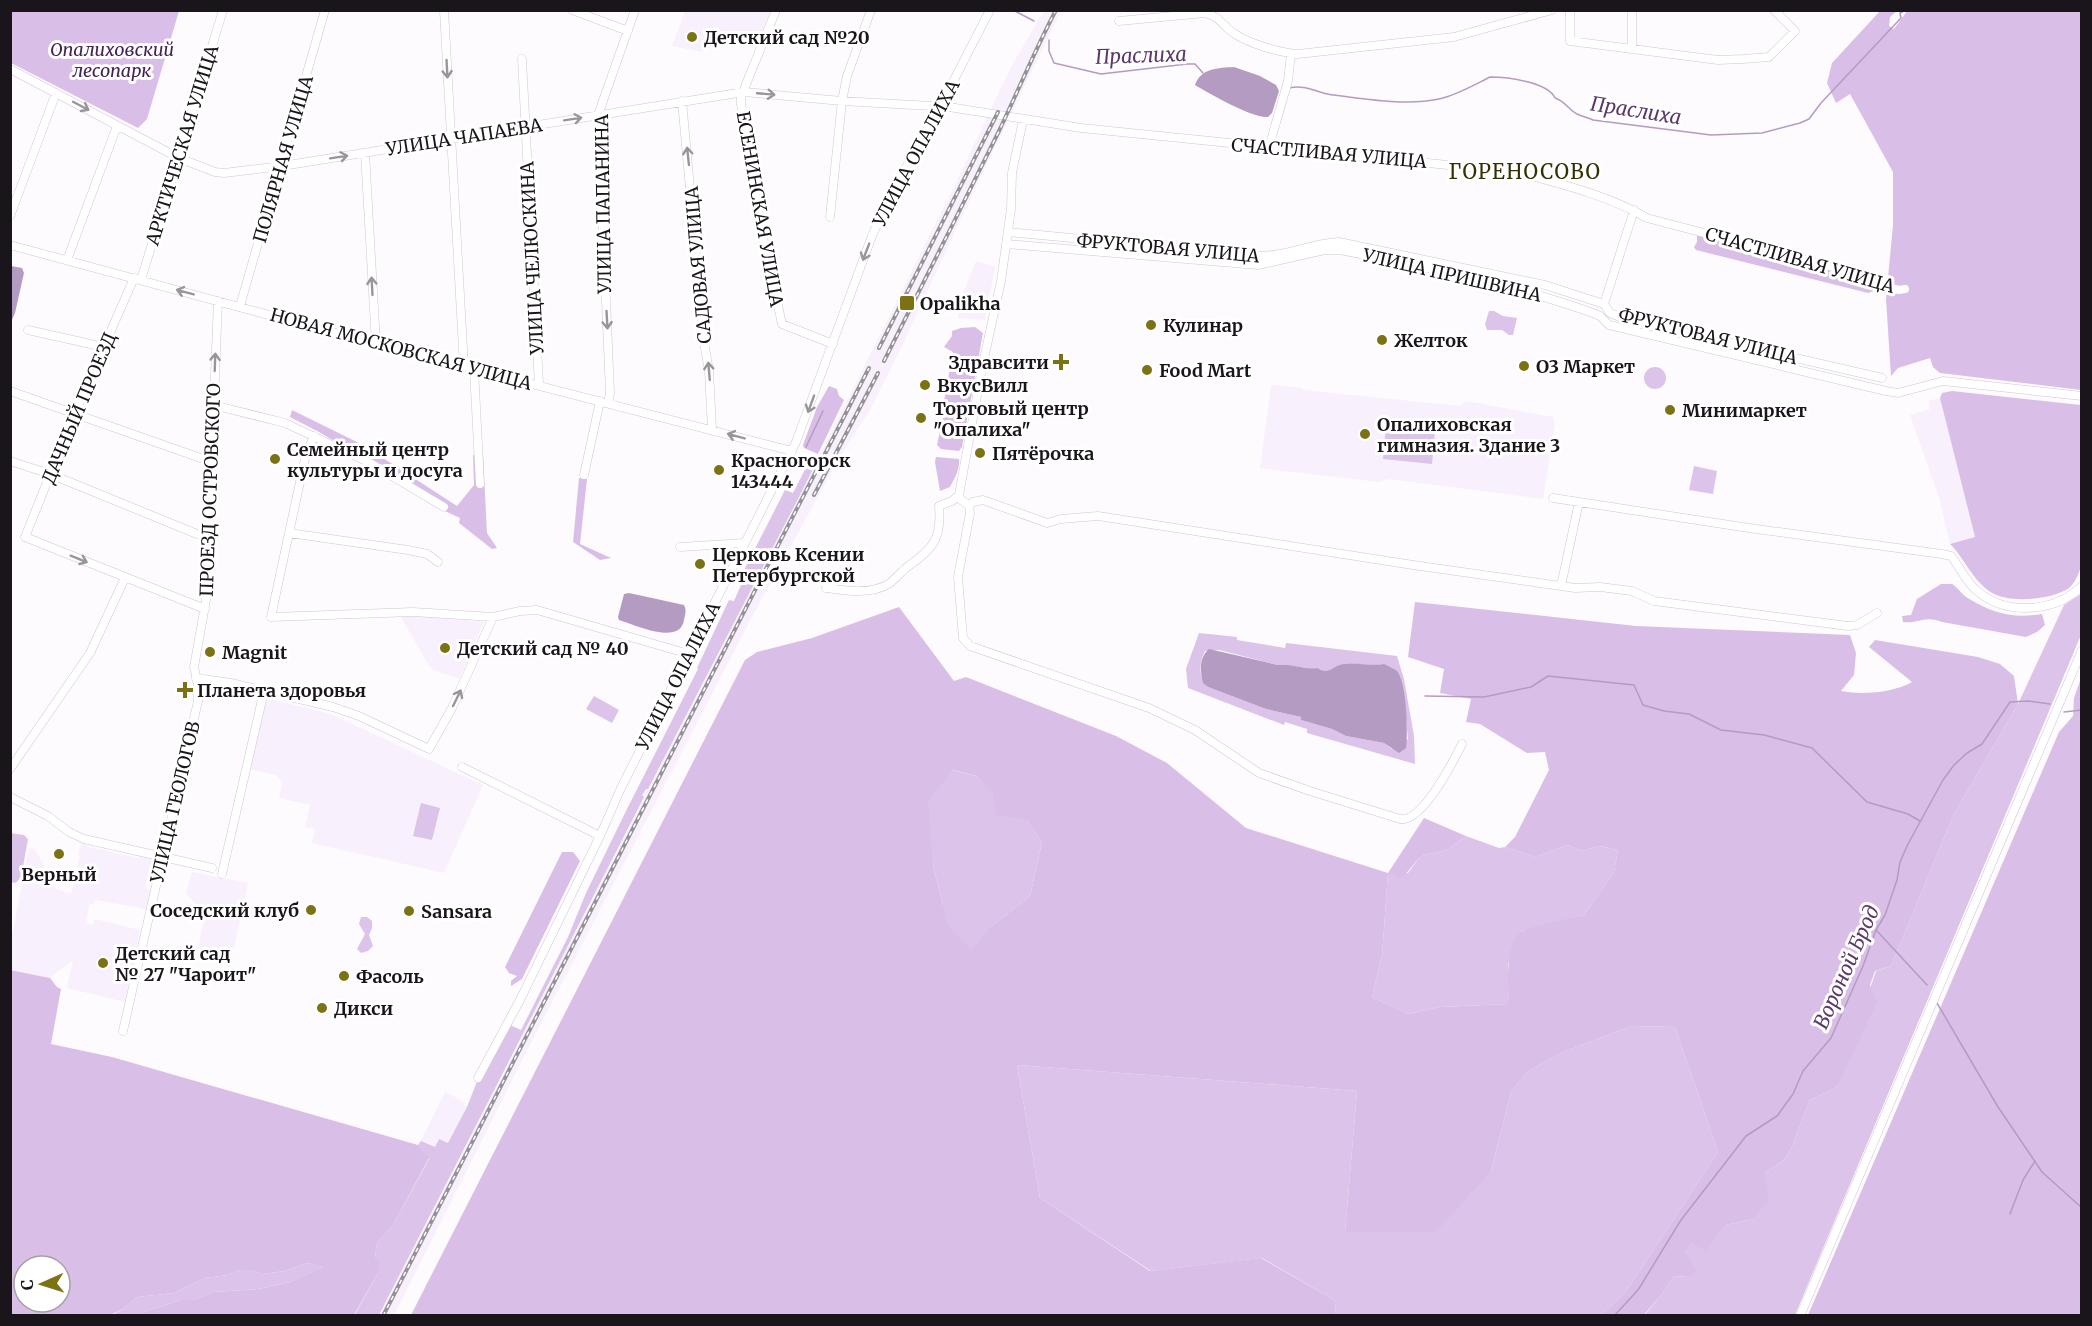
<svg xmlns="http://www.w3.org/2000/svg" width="2092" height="1326" viewBox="0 0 2092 1326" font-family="Merriweather,serif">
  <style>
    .built { fill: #f8f0fd }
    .green { fill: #dbc3e9; fill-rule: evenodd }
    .forest { fill: #d9bfe7; fill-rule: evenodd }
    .water { fill: #b49bc2 }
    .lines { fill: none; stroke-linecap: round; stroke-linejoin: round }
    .stream { stroke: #b49bc2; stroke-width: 1.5 }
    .minor-casing { stroke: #cfc6d4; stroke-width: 9 }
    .minor { stroke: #fff; stroke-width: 8 }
    .rail-casing { stroke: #959296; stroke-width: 4 }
    .rail { stroke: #fff; stroke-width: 1.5; stroke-dasharray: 4.5; stroke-linecap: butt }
    .oneway { stroke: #989698 }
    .poi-dot { fill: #7b7214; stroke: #fff; stroke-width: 2 }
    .labels { text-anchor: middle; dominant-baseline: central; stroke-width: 6; stroke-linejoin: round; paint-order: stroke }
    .poi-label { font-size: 18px; font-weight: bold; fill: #19151a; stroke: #fff; text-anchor: start }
    .park-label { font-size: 18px; font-style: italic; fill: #442354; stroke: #fff }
    .street-label { font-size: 18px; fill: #19151a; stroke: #fff }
    .water-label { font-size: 20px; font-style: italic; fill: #5b396c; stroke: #fff }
    .neighbourhood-label { font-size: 20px; letter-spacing: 1.5px; fill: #343004; stroke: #fff }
  </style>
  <rect width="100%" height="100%" fill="#fdfbfe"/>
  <path class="built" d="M685 11V10L770 11 756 47 710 31 702 52 672 46Z
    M1044 11H1061L970 199 904 342 870 410 842 453 754 613 536 1033 394 1315 379 1316 644 797 642 796 646 788 648 789 799 497 953 189 1011 67Z
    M976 261 995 267 985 320 958 318 960 301Z
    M1274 385 1303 388V390L1460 406 1466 401 1553 417 1555 424 1543 499 1389 479 1379 482 1260 468 1271 386Z
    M1940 398 1975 538 1950 544 1940 501 1910 415 1930 409 1928 401Z
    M422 616 484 622 459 679 434 670 429 666 401 617Z
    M266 698 331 714 483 785 444 873 312 843 315 829 305 827 310 805 279 798 282 783 276 775 250 769Z
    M81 842 86 843 88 847 139 858 142 857 152 859 156 862 155 874 147 879 145 888 152 890 147 909 95 900 93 905 89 904 88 911 86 923 92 925 95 919 140 930 125 1002 67 988 73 960 50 978 11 970V941L29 848 35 849 56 889 71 894 80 856 78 855Z
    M192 872 248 883 234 948 224 954 198 948 205 915 186 893Z
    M445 1092 465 1102 463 1105 467 1107 448 1144 435 1147 421 1141Z"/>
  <path class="green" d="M1489 311H1494L1503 316 1517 318 1513 335H1509L1502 330H1487L1485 324Z
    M1644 378a11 11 0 1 1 22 0a11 11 0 1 1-22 0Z
    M1386 425 1435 430 1432 464 1383 459Z
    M813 454 819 457 799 497 648 789H646L642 795 644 797 379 1315 354 1316 379 1271 375 1258 377 1243 392 1227 429 1159 418 1145 421 1141 435 1147 439 1139 448 1143 467 1107 476 1084 498 1050 510 1025 521 1030 568 937 586 893 626 811 698 669 697 668 729 600 734 601 741 585 738 582 785 490 793 493Z
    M1694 466 1717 471 1713 494 1689 490Z
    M2081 594V635L1795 1315 1644 1316 1662 1294 1674 1276 1689 1277 1686 1252 1691 1242 1706 1250 1726 1225 1753 1219 1765 1173 1784 1160 1791 1149 1810 1100 1837 1087 1876 971 1891 966 1954 814 2018 704 2064 605Z
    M1199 633 1237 637V640L1285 648 1286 643 1397 656 1404 679 1414 736 1415 764 1314 735 1307 733V729L1285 722 1284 725 1188 688 1186 669ZM1219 650 1278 665C1292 663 1305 670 1318 668 1327 675 1331 668 1340 666 1351 662 1371 666 1384 664L1403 687 1408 739 1392 749 1384 743 1346 736 1332 729 1301 720V717L1266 709 1208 687C1198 679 1199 662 1205 651Z
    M594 696 619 710 612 723 586 709Z
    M952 770 976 776 1026 820 1042 842 1030 896 993 925 911 1316 943 905 934 870 927 801Z
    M421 803 440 808 432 840 413 836Z
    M10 833 24 835 28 839 21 878 15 883 11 882Z
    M1466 836 1499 848 1505 847 1535 857 1567 845 1582 851 1599 846 1618 850 1614 872 1584 915 1522 931 1508 964V1004L1440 1007 1408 1014 1372 997 1382 956 1388 873H1408L1419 858 1424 855 1447 850Z
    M361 917H367L372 921V928L369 935 373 946 368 951 361 953 357 949 365 934 359 924Z
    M1631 1026 1675 1027 1718 1152 1625 1293 1601 1315H1335L1336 1301 1262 1258 1151 1271 1040 1198 1017 1065 1357 1091 1345 1232 1491 1171 1511 1092 1527 1072 1561 1053Z
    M307 1263 324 1267 290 1282 258 1289 213 1292 193 1300H181L149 1310 136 1315 110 1316 125 1308 137 1297 174 1293 205 1278 228 1275 239 1270H251L262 1274 285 1271Z"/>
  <path class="forest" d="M10 11H179L147 119 138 128 11 63Z
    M1880 11H1897L1890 17 1889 26 1894 29 1907 11H2081V390L1940 373 1933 367 1930 358 1898 368 1891 376 1886 299 1893 225V172L1850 94 1836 103 1827 83 1832 63Z
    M1700 235 1755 252 1766 253 1870 278 1872 275 1878 276 1882 279V283L1877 290 1868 293 1696 250 1694 247 1697 242V236Z
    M975 327 983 333 962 447 959 451 941 449 937 445 945 408 944 401 953 352 944 347 952 336V331L961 328Z
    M829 386 837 389 839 396 844 400 818 454 804 448 803 445 817 407Z
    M1952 391 2081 405V567C2078 575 2074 586 2066 590 2047 600 2007 604 1989 591 1971 578 1965 559 1950 544L1975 537 1940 398 1942 393Z
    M292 410 363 445 457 506 474 485 473 455H483L487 533 497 548 492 549 459 523 460 518 436 507 414 491 407 482 387 467 363 458 319 432 290 417Z
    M936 457 959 459C960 469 955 478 950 487L940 491 935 462Z
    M579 478 587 479 580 544 611 558 600 560 573 542Z
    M1941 584H1952C1958 588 1961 593 1966 597 1991 613 2013 619 2042 614L2045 625 2037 632 2026 637 1942 622C1924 615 1919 624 1903 622L1902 616 1911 615 1917 599Z
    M1415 602 1636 626 1850 635 1856 653 1854 675 1841 691C1863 695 1892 693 1912 682L1869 647 1875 640 1978 657 2000 664 2014 676 2018 704 1954 814 1891 966 1875 971 1870 985 1877 1002 1837 1087 1810 1100 1791 1149 1784 1160 1765 1173 1769 1200 1753 1219 1726 1225 1706 1251 1691 1243 1686 1252 1696 1272 1689 1277 1674 1276 1662 1294 1644 1315H1601L1625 1293 1718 1152 1675 1027 1631 1026 1561 1053 1527 1072 1511 1092 1491 1171 1436 1232H1345L1357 1091 1017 1065 1040 1198 1150 1271 1261 1258 1336 1301 1335 1315H411L745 660 757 652 812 638 899 607 954 681 966 677 1116 736 1167 763 1246 828 1388 873 1424 818 1466 836 1447 850 1424 855 1419 858 1404 876 1399 877 1388 873 1382 956 1372 997 1408 1014 1440 1007 1508 1004C1509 984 1504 944 1521 932 1529 926 1572 918 1584 915L1614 872 1618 850 1599 846 1582 851 1567 845 1535 857 1505 847 1515 837 1549 770 1545 752 1527 753 1480 724 1466 722 1471 699 1440 693 1444 669 1408 657ZM953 770 976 776 993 792 996 815 1026 820 1042 842 1030 896 993 925 971 950 948 925 934 870 928 801Z
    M2081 678V1315H1808L2059 732 2073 716 2074 698Z
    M562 852H573L580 861 522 979 511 986V981L517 976 509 973 505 967Z
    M10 970 50 978 57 987 61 989 51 1044 112 1057 418 1145 429 1158 392 1227 377 1243 375 1257 379 1262V1271L354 1315H136L149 1310 181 1300H193L213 1292 258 1289 290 1282 323 1267 307 1263 285 1271 262 1274 251 1270H239L228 1275 205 1278 174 1293 137 1297 125 1308 110 1315H11ZM24 1266H60V1302H24Z"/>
  <path class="water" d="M1234 67 1260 76 1276 85 1279 91 1272 113 1268 117C1254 119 1208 93 1195 85 1201 68 1218 68 1234 67Z
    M11 266 22 268 24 273 15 313 11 322Z
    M629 593 684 605C687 611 685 614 684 620 680 646 635 625 619 620L618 617 624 594Z
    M1209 649 1278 665C1292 663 1305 670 1318 668 1327 675 1331 668 1340 665 1351 662 1371 666 1384 664 1388 666 1393 668 1397 671 1407 683 1408 733 1406 748L1399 753 1384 743 1346 736 1332 729 1301 720V717L1266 709 1208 687 1203 683C1200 671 1199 657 1209 649Z"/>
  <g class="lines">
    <path class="stream" d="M1013 10 1034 21
      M1049 40V51L1054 63 1101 74 1187 64H1195L1203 73
      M1289 88C1306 84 1317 93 1333 95 1367 99 1406 106 1439 99 1457 95 1474 85 1490 77 1507 77 1548 82 1555 98 1565 101 1569 110 1577 114 1583 117 1587 117 1593 120L1711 135 1762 133 1800 123 1809 119 1821 103 1901 18 1900 13 1906 10
      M806 447 823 411
      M1425 696 1484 697 1531 687 1548 676 1634 685 1643 705 1664 711 1689 714 1721 730 1764 735 1812 748 1867 802 1908 814 1920 821
      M2064 712 2082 710
      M1877 931 1927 985
      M1937 1003 1998 1107 2042 1172 2082 1208
      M2010 1214 2023 1180 2035 1161
      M1614 1316 1638 1290 1681 1220 1736 1149 1746 1136 1777 1116 1793 1094 1803 1071 1831 1038 1863 966 1876 930 1885 915 1897 880 1900 862 1908 844 1943 780 1954 765 1967 753 1982 744 2010 702 2028 701 2050 704"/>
    <g class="minor-casing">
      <path id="minor" d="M444 10 464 367
        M572 10 628 31
        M776 10 741 97V104L762 233 782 324 833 344
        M1570 10V41L1718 60 1743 59 1769 57 1795 31 1774 10
        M1632 10V48
        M1119 21 1205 13C1220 16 1223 27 1235 34 1250 44 1281 53 1298 54L1454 37 1552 10
        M522 59 539 385
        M10 69 179 158 215 172 224 173 282 166 744 92 842 101 949 107 1081 128 1517 172C1561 184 1607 195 1647 218L1844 270 1883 286 1899 290 1905 289
        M682 101 704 342 709 371 712 429
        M1269 147 1288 81 1291 54
        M365 153 376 344
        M10 216 56 93
        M830 217 842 101 847 76 871 10
        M1008 232 1263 256C1289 255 1313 243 1339 242L1545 285 1604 304 1610 313 1620 317 1882 378
        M1006 244 1258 265 1325 250H1340C1426 267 1512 284 1593 313L1600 316 1609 325 1886 391 1898 393 1943 381 2082 396
        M10 245 376 344 792 451
        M67 260 117 126
        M134 278 75 413 25 537 205 609
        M141 280 223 10
        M1604 304 1634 210
        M240 306 325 10
        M28 330 104 347
        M474 369 480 484
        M10 391 212 462
        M608 403 610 393 598 115 635 10
        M213 405 285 423 370 463 444 507
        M314 436 306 454 271 617 413 612 493 617 520 611 537 610 689 654
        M10 461 50 474 197 534 209 537
        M584 475 600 401
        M1553 498 1749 528 1942 554 1951 556C1960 567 1965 580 1976 590 2005 616 2054 613 2082 586
        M969 505 973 502 983 500 1047 523 1061 519 1098 516 1413 565 1575 588 1600 587 1632 591 1654 601 1848 626 1857 625 1877 613
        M969 505 970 513 958 577 963 638 970 646 1149 708 1195 730 1259 773 1310 791 1400 819C1422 823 1453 762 1462 744
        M969 505 961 500 959 495 982 368 1001 281 1011 209 1012 173 1023 120
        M289 533 408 550 427 554 438 562
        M680 547 745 543
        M1561 586 1579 502
        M826 588C846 591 872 595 890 583 896 578 901 572 907 567 933 549 942 539 939 506L952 501 959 495
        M196 678 231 683 333 707 359 716 429 749 452 708 493 617
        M462 767 600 836
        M10 769 90 653 125 578
        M10 797 48 816 69 832 84 839 212 868
        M222 874 264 691
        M123 1031 198 701V685L194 667 206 600 218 301
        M478 1078 520 1000 600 836 621 788 796 442 872 236 889 198 940 107 990 10
        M1800 1316 2082 650"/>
    </g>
    <use href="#minor" class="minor"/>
    <g class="rail-casing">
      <path id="rail" d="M879 348 998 112
        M884 361C923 284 961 208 999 131 1018 91 1035 50 1056 10
        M814 495 878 373
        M383 1316 869 368"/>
    </g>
    <use href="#rail" class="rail"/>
  </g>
  <defs><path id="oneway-shaft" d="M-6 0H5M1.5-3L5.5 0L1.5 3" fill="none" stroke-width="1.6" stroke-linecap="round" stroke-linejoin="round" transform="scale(1.5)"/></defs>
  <g class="oneway">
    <use href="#oneway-shaft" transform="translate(447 69) rotate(87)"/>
    <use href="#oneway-shaft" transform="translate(766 94) rotate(5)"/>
    <use href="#oneway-shaft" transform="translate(81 106) rotate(28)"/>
    <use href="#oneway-shaft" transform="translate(573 119) rotate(-9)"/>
    <use href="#oneway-shaft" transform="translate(688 156) rotate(-96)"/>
    <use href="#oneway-shaft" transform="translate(339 157) rotate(-9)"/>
    <use href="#oneway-shaft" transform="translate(866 252) rotate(111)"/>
    <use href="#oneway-shaft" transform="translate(372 286) rotate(-93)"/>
    <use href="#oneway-shaft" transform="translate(185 292) rotate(-165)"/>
    <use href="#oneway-shaft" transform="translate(607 320) rotate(87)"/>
    <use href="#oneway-shaft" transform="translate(215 362) rotate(-88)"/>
    <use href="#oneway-shaft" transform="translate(709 371) rotate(-95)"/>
    <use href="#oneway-shaft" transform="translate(811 404) rotate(110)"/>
    <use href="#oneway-shaft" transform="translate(736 436) rotate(-165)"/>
    <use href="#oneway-shaft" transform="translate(79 559) rotate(22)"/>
    <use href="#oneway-shaft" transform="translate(457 698) rotate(-64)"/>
  </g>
  <g class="poi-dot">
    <circle cx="692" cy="37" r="6"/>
    <rect x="899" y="295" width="16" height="16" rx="3"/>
    <circle cx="1151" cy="325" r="6"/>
    <circle cx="1382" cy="340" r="6"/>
    <path d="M1058 353h6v6h6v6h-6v6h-6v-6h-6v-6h6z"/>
    <circle cx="1524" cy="366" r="6"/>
    <circle cx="1147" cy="370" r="6"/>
    <circle cx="925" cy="385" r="6"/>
    <circle cx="1670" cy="410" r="6"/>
    <circle cx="921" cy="418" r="6"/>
    <circle cx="1365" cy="434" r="6"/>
    <circle cx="980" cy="453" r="6"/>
    <circle cx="275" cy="459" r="6"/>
    <circle cx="719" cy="470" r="6"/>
    <circle cx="700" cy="564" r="6"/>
    <circle cx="445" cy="648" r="6"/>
    <circle cx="210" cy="652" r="6"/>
    <path d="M182 681h6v6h6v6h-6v6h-6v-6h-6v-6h6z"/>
    <circle cx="59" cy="854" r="6"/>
    <circle cx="311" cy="910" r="6"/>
    <circle cx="409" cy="911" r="6"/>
    <circle cx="103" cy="963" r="6"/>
    <circle cx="344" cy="976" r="6"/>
    <circle cx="322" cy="1008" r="6"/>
  </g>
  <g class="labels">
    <g class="poi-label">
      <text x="704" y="37">Детский сад №20</text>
      <text x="920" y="303">Opalikha</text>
      <text x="1163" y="325">Кулинар</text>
      <text x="1394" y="340">Желток</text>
      <text x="1049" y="362" text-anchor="end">Здравсити</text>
      <text x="1536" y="366">О3 Маркет</text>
      <text x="1159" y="370">Food Mart</text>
      <text x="937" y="385">ВкусВилл</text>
      <text x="933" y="408">Торговый центр<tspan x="933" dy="21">"Опалиха"</tspan></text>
      <text x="1682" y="410">Минимаркет</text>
      <text x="1377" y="424">Опалиховская<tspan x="1377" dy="21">гимназия. Здание 3</tspan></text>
      <text x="287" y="449">Семейный центр<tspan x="287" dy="21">культуры и досуга</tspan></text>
      <text x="992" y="453">Пятёрочка</text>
      <text x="731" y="460">Красногорск<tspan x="731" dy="21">143444</tspan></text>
      <text x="712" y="554">Церковь Ксении<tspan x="712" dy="21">Петербургской</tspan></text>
      <text x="457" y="648">Детский сад № 40</text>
      <text x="222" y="652">Magnit</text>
      <text x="197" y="690">Планета здоровья</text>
      <text x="59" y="874" text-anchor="middle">Верный</text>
      <text x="299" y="910" text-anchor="end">Соседский клуб</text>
      <text x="421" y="911">Sansara</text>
      <text x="115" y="953">Детский сад<tspan x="115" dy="21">№ 27 "Чароит"</tspan></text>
      <text x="356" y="976">Фасоль</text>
      <text x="334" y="1008">Дикси</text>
    </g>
    <g class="park-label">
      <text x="112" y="49">Опалиховский<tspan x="112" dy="21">лесопарк</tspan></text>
    </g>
    <g class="street-label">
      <text transform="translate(464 137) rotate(-9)">УЛИЦА ЧАПАЕВА</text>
      <text transform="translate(182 145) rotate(-73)">АРКТИЧЕСКАЯ УЛИЦА</text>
      <text transform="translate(916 153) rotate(-62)">УЛИЦА ОПАЛИХА</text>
      <text transform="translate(1329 153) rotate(5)">СЧАСТЛИВАЯ УЛИЦА</text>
      <text transform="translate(283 159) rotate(-74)">ПОЛЯРНАЯ УЛИЦА</text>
      <text transform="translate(603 204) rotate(-91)">УЛИЦА ПАПАНИНА</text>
      <text transform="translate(760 209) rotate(80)">ЕСЕНИНСКАЯ УЛИЦА</text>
      <text transform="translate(1168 248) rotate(5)">ФРУКТОВАЯ УЛИЦА</text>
      <text transform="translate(532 258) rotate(-93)">УЛИЦА ЧЕЛЮСКИНА</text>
      <text transform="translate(1800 260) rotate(16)">СЧАСТЛИВАЯ УЛИЦА</text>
      <text transform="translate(698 265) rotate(-95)">САДОВАЯ УЛИЦА</text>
      <text transform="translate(1452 275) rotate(13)">УЛИЦА ПРИШВИНА</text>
      <text transform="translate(1708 336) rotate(14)">ФРУКТОВАЯ УЛИЦА</text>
      <text transform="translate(401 349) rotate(15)">НОВАЯ МОСКОВСКАЯ УЛИЦА</text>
      <text transform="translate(79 408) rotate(-67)">ДАЧНЫЙ ПРОЕЗД</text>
      <text transform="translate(210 490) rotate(-88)">ПРОЕЗД ОСТРОВСКОГО</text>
      <text transform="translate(678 676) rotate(-63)">УЛИЦА ОПАЛИХА</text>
      <text transform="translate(175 802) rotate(-77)">УЛИЦА ГЕОЛОГОВ</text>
    </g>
    <g class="water-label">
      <text transform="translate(1141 55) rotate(-2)">Праслиха</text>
      <text transform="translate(1636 110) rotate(9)">Праслиха</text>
      <text transform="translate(1846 967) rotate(-66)">Вороной Брод</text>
    </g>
    <g class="neighbourhood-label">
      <text x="1525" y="171">ГОРЕНОСОВО</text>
    </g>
  </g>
  <rect width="2092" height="1326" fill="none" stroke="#19151a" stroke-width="24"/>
  <g transform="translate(42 1284) rotate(267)"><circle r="28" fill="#ffffff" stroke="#a3a1a3" stroke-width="1.5"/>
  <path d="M0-4.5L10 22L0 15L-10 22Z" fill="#7b7214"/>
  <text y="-9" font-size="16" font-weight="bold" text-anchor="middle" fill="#19151a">С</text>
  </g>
</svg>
